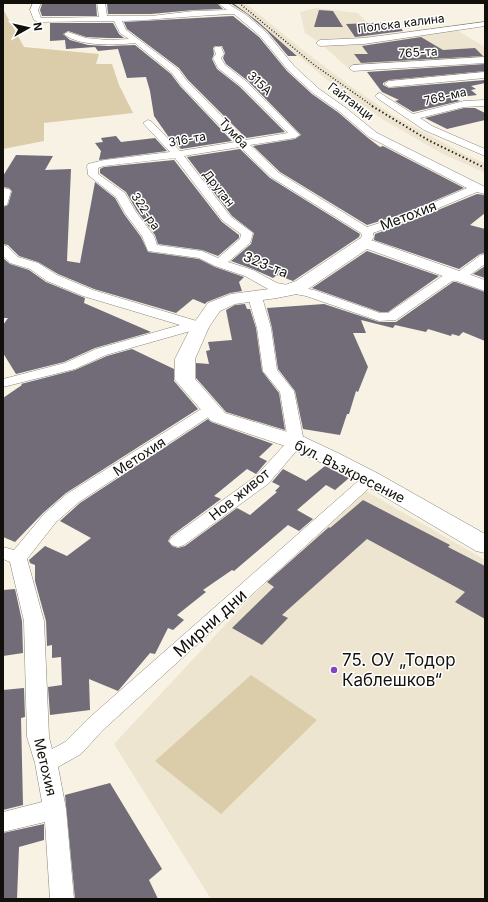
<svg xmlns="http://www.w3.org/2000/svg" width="488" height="902" viewBox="0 0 488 902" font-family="Inter,sans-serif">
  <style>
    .built { fill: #eee5d0 }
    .green { fill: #dbcda9 }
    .building { fill: #716c78 }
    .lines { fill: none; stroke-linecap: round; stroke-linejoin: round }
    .street-casing { stroke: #8a8578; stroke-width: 1 }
    .secondary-casing { stroke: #8a8578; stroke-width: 1 }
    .street { fill: #fff; fill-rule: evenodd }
    .secondary { fill: #fff; fill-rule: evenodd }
    .rail-far1 { stroke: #2b2a24; stroke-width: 1.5; stroke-dasharray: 1 2; stroke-linecap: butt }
    .rail { stroke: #2b2a24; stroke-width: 2; stroke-dasharray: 1.5 2.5; stroke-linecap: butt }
    .poi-dot { fill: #8446bb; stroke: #fff; stroke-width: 1.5 }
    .labels { text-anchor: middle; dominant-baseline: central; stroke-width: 3; stroke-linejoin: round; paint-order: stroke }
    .far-street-label { font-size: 12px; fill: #11100b; stroke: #fff }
    .street-label { font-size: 14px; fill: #11100b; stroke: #fff }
    .near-street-label { font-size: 17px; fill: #11100b; stroke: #fff }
    .near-poi-label { font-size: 17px; fill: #11100b; stroke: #fff; text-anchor: start }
  </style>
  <rect width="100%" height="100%" fill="#f7f2e3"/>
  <path class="built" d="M234 3H245L299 47 349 85 394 116 468 156 485 163V173L441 153 384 120 336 87Z
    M316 8 358 13 382 39 455 29 485 47V60L348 68 320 43 305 33 300 12Z
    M366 491 485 560V896L482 899H211L114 744 252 596Z"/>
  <path class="green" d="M3 9 24 47 99 54 96 64H112L119 85 133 113 44 123V141L3 149Z
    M251 675 317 720 221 814 155 761Z"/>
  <path class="building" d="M59 3H96L97 16H42L40 10 42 4Z
    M107 3H217L223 9 194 10 151 14H108Z
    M230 3H233L256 20 297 56H288L267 31 247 14Z
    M319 10 333 11 343 27H314Z
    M233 16 259 37 287 71 312 94 339 113 368 138 380 147 383 146 464 188 406 213 367 225 280 172 253 146 295 139 301 135 248 81 226 64 223 58 225 53 222 46H215L213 48 214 54 212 59 217 69 240 87 285 132 246 138 188 80 179 68 127 29 124 22Z
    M396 22 403 31 364 36 355 37 346 24Z
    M50 23H113L119 34 124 38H108L86 37 68 31 63 34 70 40 88 45 108 46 135 45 171 74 180 86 232 141 181 149 168 136 154 116 150 91 146 77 127 78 118 49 98 51 95 47 66 49 65 40 50 41Z
    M421 37 443 50 475 48 483 56 361 63 354 54H368L362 46Z
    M485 64V71L389 80 383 83V85L389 88 485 80V83L471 86 476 89 471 90 477 95 453 98 460 101 413 112 395 101 399 100 382 92 367 72Z
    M464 108H475L485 113V120L447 129 425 118Z
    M116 136 121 142 155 138 167 151 99 160 101 151 95 143 103 142 101 138Z
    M240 149 270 178 360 234 359 237 293 281 277 275 273 278 253 269 231 261 251 244 254 233 232 216 187 157Z
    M16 155 53 156 45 170 71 169 67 261 80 263 95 182 115 198 124 214 141 237 148 252 199 259 215 267 244 277 239 282 242 291 230 293 207 302 205 304 193 299 176 313 94 289 58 274 38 262 19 256 8 245 3 244V207L8 205 12 191 9 188 3 187V176Z
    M174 160 222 222 239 235V238L218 256 202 250 158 244 155 235 137 211 126 192 100 173V169L104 167Z
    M477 194 485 195V213L470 225 485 229V253L480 254 459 269 374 240 375 234 416 219Z
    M367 251 439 276 388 312H380L312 288Z
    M3 258 10 264 29 270 46 282 85 298 84 303 151 332 95 348 64 362 16 374 3 353V325L8 318H3Z
    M485 266V278L473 274Z
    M453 282H456L485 292V341L463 332 459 336 452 334 451 336 428 329 426 332 395 325 393 328 361 320 366 333H353L368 367 358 392 356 391 349 414H347L340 435 303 429 295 391 278 369 272 328 267 308 324 304 379 322H396Z
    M245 304 247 309H250L256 328 262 371 279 393 285 430 226 412 196 378V363L209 364 206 351 210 350 208 342 232 340 226 310 235 305Z
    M132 349 174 369V381L198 409 66 493 43 513 15 542 3 537V398L22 385 21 384 75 370 107 356Z
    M208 419 211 422 273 444 259 457 267 461 256 474 247 469 214 496 221 499 171 536 168 541 172 546 178 548 185 546 237 508 250 515 277 492 275 491 280 486 272 482 283 469 306 481 325 466 349 478 335 490 326 485 297 510 313 519 299 531 288 525 234 571 232 570 203 590 206 592 177 615 184 620 173 630 168 628 155 654 150 653 118 691 89 679 90 710 50 715 48 687 62 685 61 657 52 658V645L47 646 46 621 35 581V565L30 563 29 560 45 546 67 556 91 538 60 521 80 503Z
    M363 500 450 545 448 547 485 566V619L455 602 465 592 367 539 282 615 288 618 262 645 232 628 274 587 267 582 329 527 330 528Z
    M15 589 22 621 23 653 3 656V590Z
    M24 688 25 717 21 718 23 805 3 810V690Z
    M110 783 162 869 149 880 158 899H75L65 795Z
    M44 824V840L19 847 17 899H3V833Z"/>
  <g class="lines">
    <g class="street-casing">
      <path id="street" d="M33 3H41L38 10 41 18 99 17 97 3H105L107 16H151L194 11 227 10 218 3H227L246 15 266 32 294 66 319 89 346 108 377 133 485 187V194L477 192 415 218 373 233 374 237C371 242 368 243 362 242L360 239 362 236 361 233 271 177 240 147 184 156 231 217 253 233 250 243 228 262 253 270 277 283 314 290 380 313H388L444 275 455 274 481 255 485 254V264L463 280 452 281 396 320 379 321 306 296 268 289 245 276 215 266 199 258 148 251 142 236 125 213 116 197 88 175 87 166 88 164 104 160 170 152 143 123 148 120 151 121 180 151 235 142 181 85 172 73 135 43C117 45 78 47 64 34L68 32 86 38 108 40 129 39 120 33 114 21 38 22 34 20 30 10ZM234 14 260 36 288 70 313 93 340 112 369 137 467 188 407 214 367 227 279 173 250 145 295 138 300 135 247 82 225 65 221 58 224 54 221 47H215L214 49 216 54 213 58 218 68 241 86 288 133 245 140 187 81 178 69 126 30 122 21C159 20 196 15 234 14ZM175 158 223 221 241 234 240 239 218 258 202 251 157 245 154 236 136 212 125 193 98 174V168L104 166Z
        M485 22V26L364 44 320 46 316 43 320 40 364 38Z
        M485 57V63L353 71 349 68 353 65Z
        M485 72V78L389 87 384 84 389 81Z
        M380 93 413 114 464 101 485 100V106L464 107 420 118 432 126 485 149V156L424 130 377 98 375 96 377 94Z
        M3 188 9 189 11 191 7 205 3 206Z
        M3 245 7 246 18 257 38 263 57 275 93 290 200 322 205 324 207 327 205 330 200 331 194 330 106 355 75 369 3 387V379L65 363 96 349 180 325 83 296 47 281 30 269 10 263 3 256Z
        M255 293 260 294 262 297 271 328 277 370 294 391 304 442 268 484 184 545 178 547 172 545 169 541 172 537 256 476 288 441 280 392 263 371 257 328 248 297 250 294Z
        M211 404 216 406 219 409 216 412 79 502 56 522 27 559 44 621 49 737 52 749 65 742 89 718 365 475 371 474 377 475 379 479 103 730 81 754 58 767 66 809 74 899H50L45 822 3 832V812L42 802 35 763 27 737 24 621 10 562 3 559V547L14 550 44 514 67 494 206 406Z"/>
    </g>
    <g class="secondary-casing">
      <path id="secondary" d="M365 238 485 280V291L367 249 308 289 297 294 277 298 235 304 220 311 209 327 195 359V379L225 413 304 437 340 454 379 474 485 534V553L476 551 363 484 324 464 288 447 211 421 175 380V359L191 327 208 303 231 294 277 288 296 281 359 239Z"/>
    </g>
    <use href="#street" class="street"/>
    <use href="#secondary" class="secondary"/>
    <path class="rail-far1" d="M239 3 313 64 374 107"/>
    <path class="rail" d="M372 106 428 140 485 168"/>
  </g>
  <circle class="poi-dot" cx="334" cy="670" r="4"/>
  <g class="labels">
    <g class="far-street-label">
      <text transform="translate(401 23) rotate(-7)">Полска калина</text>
      <text transform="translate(418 52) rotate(-3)">765-та</text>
      <text transform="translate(260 83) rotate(43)">315А</text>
      <text transform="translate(445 96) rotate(-13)">768-ма</text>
      <text transform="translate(351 101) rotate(37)">Гайтанци</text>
      <text transform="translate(234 133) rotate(47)">Тумба</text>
      <text transform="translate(187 139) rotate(-10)">316-та</text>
      <text transform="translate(219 188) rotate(52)">Друган</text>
      <text transform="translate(146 211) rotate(57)">322-ра</text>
    </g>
    <g class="street-label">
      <text transform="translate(408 215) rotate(-21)">Метохия</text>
      <text transform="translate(266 264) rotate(22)">323-та</text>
      <text transform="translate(139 456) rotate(-33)">Метохия</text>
      <text transform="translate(350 471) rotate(27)">бул. Възкресение</text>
      <text transform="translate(239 494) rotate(-39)">Нов живот</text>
      <text transform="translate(46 767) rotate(77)">Метохия</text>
    </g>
    <g class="near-street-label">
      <text transform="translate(210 623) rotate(-42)">Мирни дни</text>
    </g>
    <g class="near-poi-label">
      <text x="342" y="660">75. ОУ „Тодор<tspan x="342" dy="20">Каблешков“</tspan></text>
    </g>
  </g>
  <rect width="488" height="902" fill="none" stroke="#11100b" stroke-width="8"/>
  <g transform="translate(28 28) rotate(82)" stroke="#ffffff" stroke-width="3" paint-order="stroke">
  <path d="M0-3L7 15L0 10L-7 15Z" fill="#11100b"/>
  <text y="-6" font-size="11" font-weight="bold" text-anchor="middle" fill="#11100b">N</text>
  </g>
</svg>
